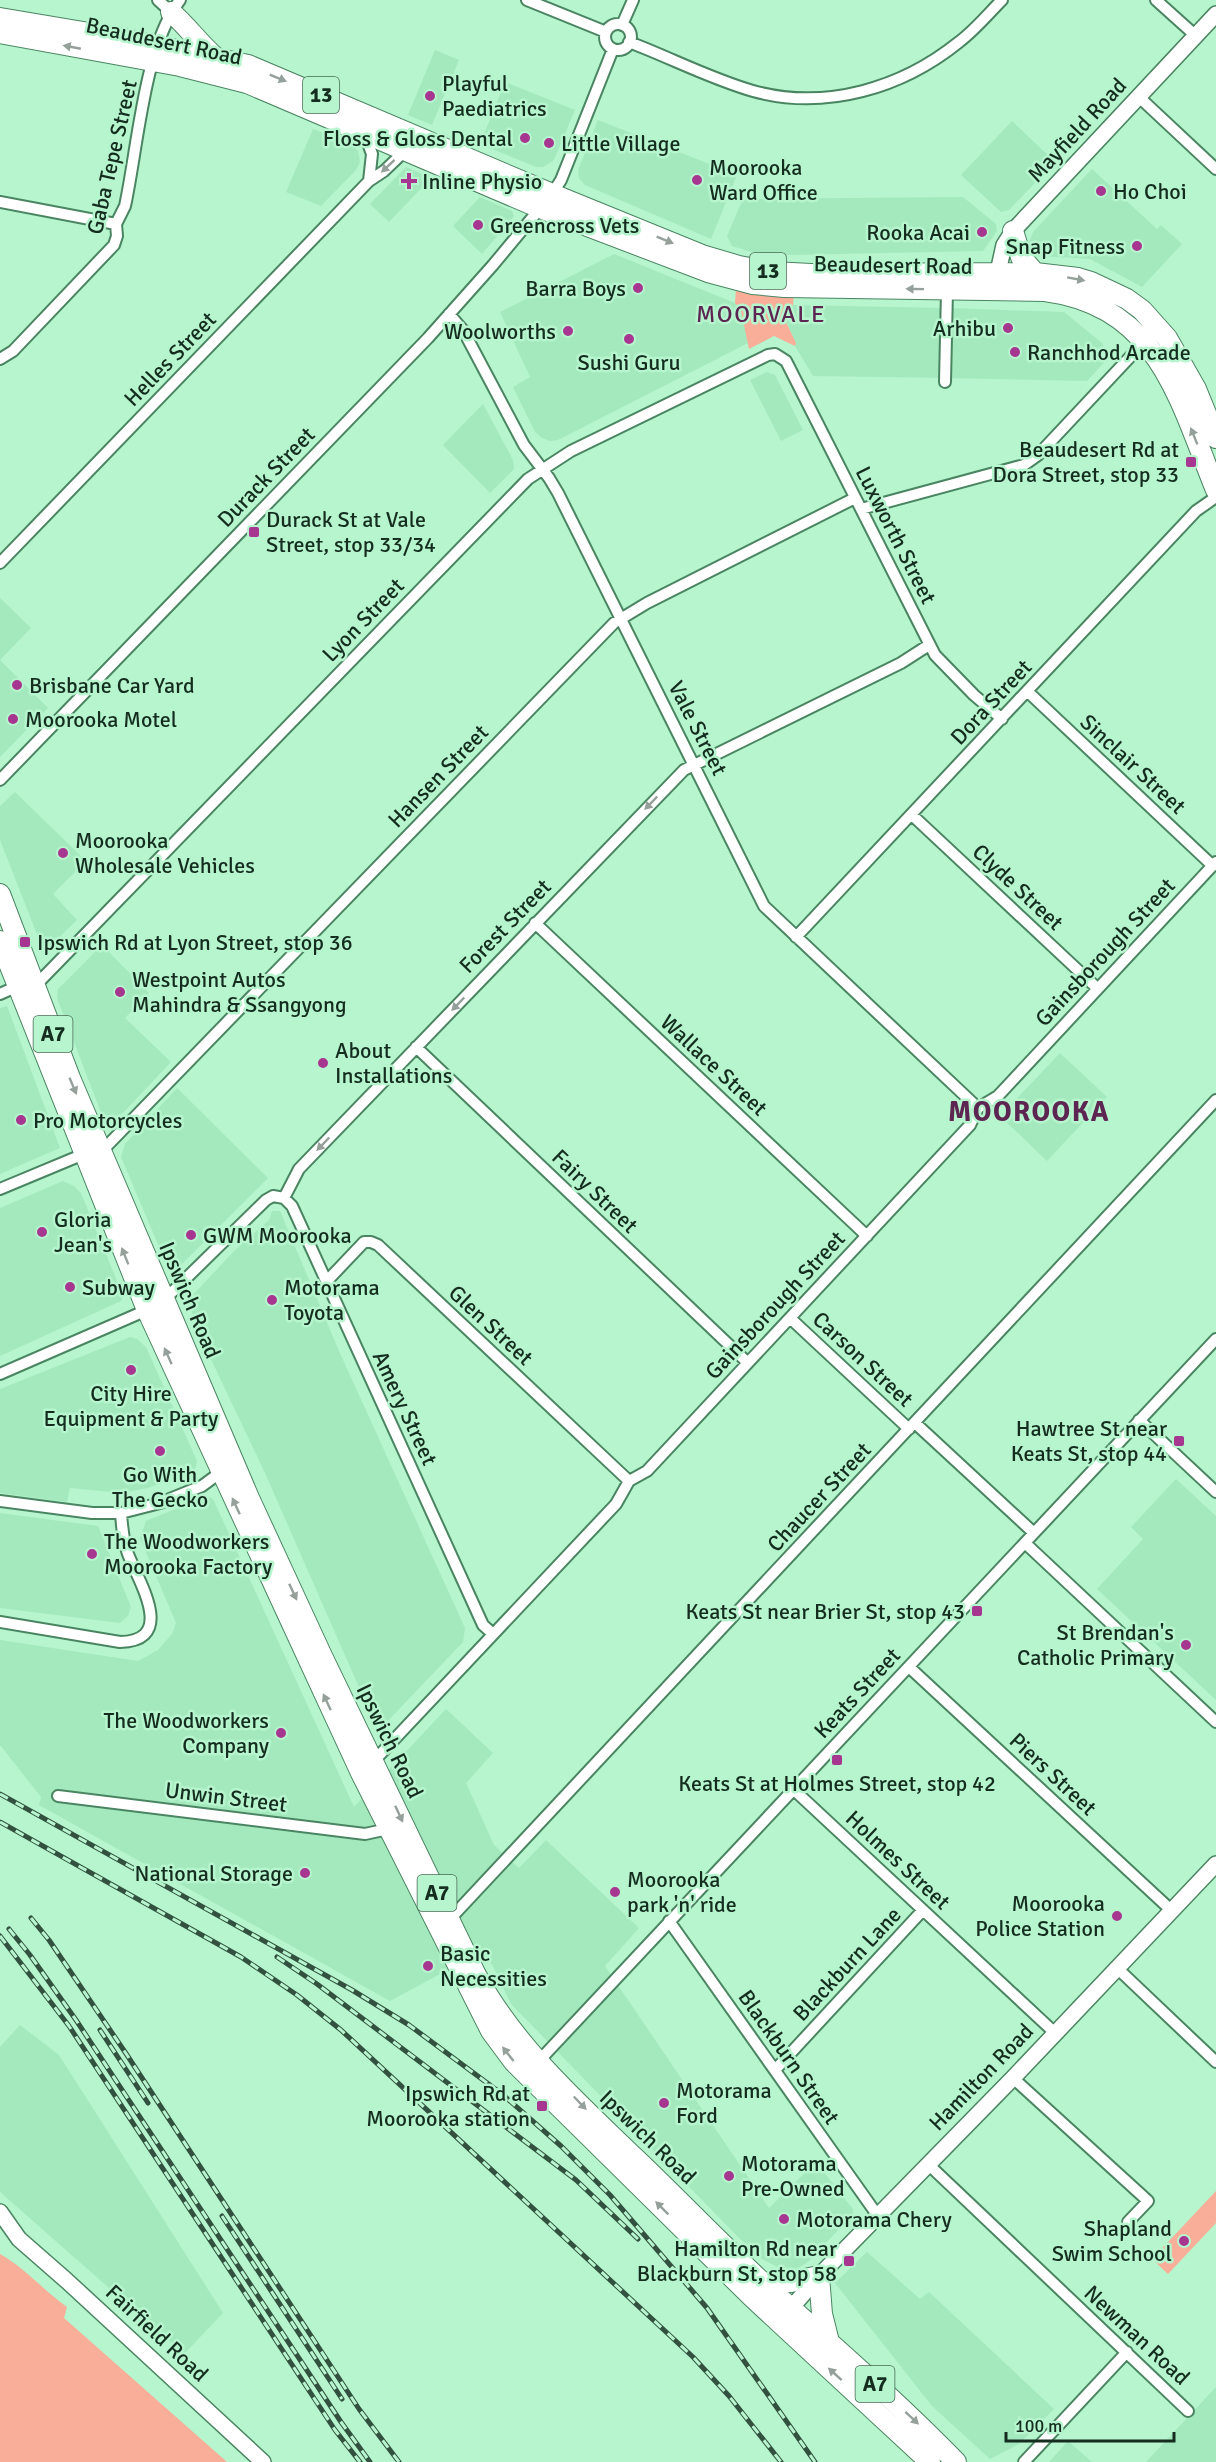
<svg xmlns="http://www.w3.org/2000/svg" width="1216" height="2462" viewBox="0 0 1216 2462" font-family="Signika,sans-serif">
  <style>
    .built { fill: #a4e9be }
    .green { fill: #f8ae99 }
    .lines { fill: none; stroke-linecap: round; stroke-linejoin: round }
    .street-casing { stroke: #4a8562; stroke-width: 14 }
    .secondary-casing { stroke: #4a8562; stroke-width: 18 }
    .highway-casing { stroke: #4a8562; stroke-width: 22 }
    .street { stroke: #fff; stroke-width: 10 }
    .secondary { stroke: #fff; stroke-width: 15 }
    .highway { stroke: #fff; stroke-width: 20 }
    .rail-casing { stroke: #32523f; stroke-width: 5 }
    .rail { stroke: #b6f5cd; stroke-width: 3; stroke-dasharray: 9; stroke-linecap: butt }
    .oneway { fill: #95a09a }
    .poi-dot { fill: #a73691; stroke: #b6f5cd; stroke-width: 2 }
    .labels { text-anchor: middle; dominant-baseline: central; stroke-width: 5; stroke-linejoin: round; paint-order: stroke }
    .shield { fill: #b6f5cd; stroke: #456953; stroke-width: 1.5 }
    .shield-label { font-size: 21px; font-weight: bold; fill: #142d1f }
    .street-label { font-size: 22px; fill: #142d1f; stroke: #b6f5cd }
    .poi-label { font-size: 22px; fill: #142d1f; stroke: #b6f5cd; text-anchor: start }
    .neighbourhood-label { font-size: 24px; letter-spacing: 1.5px; fill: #5d2551; stroke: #b6f5cd }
    .district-label { font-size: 28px; font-weight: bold; letter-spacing: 1.5px; fill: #5d2551; stroke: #b6f5cd }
  </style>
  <rect width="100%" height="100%" fill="#b6f5cd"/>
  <path class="built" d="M435 50 459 60 432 125 408 115Z
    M505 82 575 110 554 160 543 167H536L480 144Z
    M598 120 737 175 711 239 585 185 579 178 578 170Z
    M1012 121 1055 162 1009 210 1001 212 961 175Z
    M313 129 348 142 358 151 360 162 356 170 321 206 286 192Z
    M406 167 431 178 389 222 370 204Z
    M1092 169 1157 229 1161 225 1182 244 1142 287 1090 259 1039 256 1031 250 1029 242 1033 232Z
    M480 197 512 211 514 216 482 254 453 226Z
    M963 197 996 224 997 231 983 251 789 255 751 252 732 246 727 236 742 201 746 199Z
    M614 254 735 303 741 311 748 343 558 440 550 441 542 438 535 432 513 387 530 377 500 312Z
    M793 305 945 308 943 378 813 376 795 346 796 343 785 320Z
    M950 308 1064 312 1102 343 1109 357 1087 381 946 378Z
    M767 372 775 375 803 430 781 441 750 380Z
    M483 404 513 460 514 469 490 493 443 445Z
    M0 598 31 628 0 660Z
    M0 660 48 708 0 757Z
    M15 792 86 861 53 894 77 920 46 950 42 947 0 840V806Z
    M102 945 149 993 125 1018 171 1062 123 1113 114 1118 102 1115 57 998 58 989Z
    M7 1006 60 1148 0 1174V1008Z
    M1060 1053 1107 1097 1047 1161 1000 1116Z
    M177 1088 268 1178 178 1268H168L121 1157 125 1144Z
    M63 1181 74 1186 81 1193 123 1296 121 1301 0 1356V1208Z
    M272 1211H280L339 1351 465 1628 463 1642 383 1726H376L265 1473 208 1353 189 1305 191 1297 235 1250 269 1220Z
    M130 1337 137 1339 146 1347 197 1461 195 1470 148 1488 121 1493 70 1488 67 1502 0 1493V1389Z
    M1176 1479 1216 1516V1700L1097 1589 1143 1539 1131 1527Z
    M207 1496 213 1499 354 1807 446 1709 493 1753 466 1783 494 1845 519 1868 546 1840 639 1928 605 1966 769 2208 816 2162 853 2209V2214L809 2261 797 2269 783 2270 762 2259 740 2239 511 2004 485 1950 390 2001 39 1805 41 1797 0 1745V1640L138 1661 158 1650 172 1634 176 1623 140 1538 146 1521Z
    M0 1513 98 1526 131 1607 128 1616 120 1623 0 1608Z
    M20 2025 59 2055 223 2313 184 2354 0 2192V2047Z
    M867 2252 920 2299 929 2292 1054 2409 1019 2444 990 2459 932 2406 835 2283Z
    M1216 2387V2462H1146Z
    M1068 2441 1092 2462H1049Z"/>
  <path class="green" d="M736 288 794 293 793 305 785 320 796 343 795 346 774 336 749 349 741 311 735 303Z
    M1216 2191V2223L1168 2274 1152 2259Z
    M0 2254C25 2268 43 2290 67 2307L64 2318 227 2462H0Z"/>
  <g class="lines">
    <g class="street-casing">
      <path id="street" d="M158 0 171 12
        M527 0 606 32
        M1156 0 1196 36
        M605 37a13 13 0 1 1 26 0a13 13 0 1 1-26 0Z
        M622 25 633 0
        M629 42C671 58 711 79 753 91 826 111 902 88 959 42 975 30 988 14 1002 0
        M1139 97 1216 169
        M365 135 372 154 369 181
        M0 202 116 224
        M449 314 463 330 524 445 549 478 558 493 764 906 978 1108
        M0 359 13 351 114 245 117 236 116 224 125 206C138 146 144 47 180 0
        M945 382 947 290
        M861 509 1024 465 1038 455 1145 341
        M0 563 369 181 384 171 406 150
        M1027 691 1213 866
        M0 780 428 338 493 265 552 194 561 180 613 49
        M912 815 1097 988
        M535 923 867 1236
        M796 937 1196 511 1216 497
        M34 987 528 479 571 451 768 355 775 354 786 361 935 655 974 695 1002 719
        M0 994 18 986
        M416 1047 747 1362
        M101 1152 614 623 647 603 855 498
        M0 1189 84 1154
        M284 1198 299 1169 684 770 901 663 929 645
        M284 1198 292 1206 483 1625 493 1634
        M326 1282 364 1242H371L378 1245 629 1481
        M790 1318 909 1429
        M0 1374 147 1310 164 1300 266 1200 273 1196 284 1198
        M1139 1420 1216 1492
        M915 1423 1034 1533
        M0 1501 92 1513H121L160 1503 202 1486 221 1472
        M1025 1543 1216 1722
        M0 1622 120 1642C177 1641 139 1582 128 1554 123 1541 122 1527 121 1513
        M909 1667 1171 1910
        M372 1763 616 1504 629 1481 647 1471 970 1125 978 1108 998 1096 1216 862
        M793 1789 1055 2033
        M58 1796 365 1834 388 1829
        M450 1919 1216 1100
        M669 1921 878 2216
        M1117 1968 1216 2062
        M537 2063 1216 1339
        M775 2070 923 1910
        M1013 2078 1148 2201 1128 2222
        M928 2164 1188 2411
        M1024 2462 1127 2352"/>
    </g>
    <g class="secondary-casing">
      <path id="secondary" d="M996 281 1004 245 1013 231 1216 14
        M0 2212 19 2239 67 2281 263 2462
        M785 2315 819 2276 1013 2078 1216 1864"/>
    </g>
    <g class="highway-casing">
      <path id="highway" d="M171 12C187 26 199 43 215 57
        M0 18 125 39 248 65 552 194 702 255 739 266 772 272 811 274 1035 273 1078 278 1091 282 1127 299 1142 310 1167 338 1196 389 1216 438
        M0 33 180 66 247 83 540 208 708 272 753 284 784 287 1045 291C1159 306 1179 400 1216 490
        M1013 231 1021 257 1035 273
        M0 894 70 1078 249 1498 322 1656 476 1975C515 2047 578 2103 636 2159 679 2200 720 2243 763 2283 828 2342 895 2399 956 2462
        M0 941 147 1310 361 1773 491 2031 514 2062 753 2298 930 2462
        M763 2283 791 2282 819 2276 822 2314 829 2342"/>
    </g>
    <use href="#street" class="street"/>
    <use href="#secondary" class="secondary"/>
    <use href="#highway" class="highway"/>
    <g class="rail-casing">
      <path id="rail" d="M0 1794 352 1990 409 2025 502 2094 561 2146 610 2195 707 2308 815 2462
        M0 1822 241 1957 297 1995 341 2030 693 2357 729 2396 781 2462
        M31 1918 49 1940 125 2052 359 2409 399 2462
        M9 1929 30 1955 76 2020 341 2422 370 2462
        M0 1936 69 2026 335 2430 360 2462
        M277 1957 317 1984 576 2180 638 2239
        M100 2030 148 2103
        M222 2216 342 2399"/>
    </g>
    <use href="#rail" class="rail"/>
  </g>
  <defs><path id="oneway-solid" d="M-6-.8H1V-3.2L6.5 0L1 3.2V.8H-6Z" transform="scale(1.5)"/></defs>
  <g class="oneway">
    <use href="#oneway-solid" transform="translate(72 47) rotate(-169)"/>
    <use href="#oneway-solid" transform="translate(278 78) rotate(22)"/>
    <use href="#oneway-solid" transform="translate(388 166) rotate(137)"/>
    <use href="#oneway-solid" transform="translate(665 240) rotate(22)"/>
    <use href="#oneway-solid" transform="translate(1076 279) rotate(10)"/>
    <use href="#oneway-solid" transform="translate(915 289) rotate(-179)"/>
    <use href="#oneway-solid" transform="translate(1194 436) rotate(-112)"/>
    <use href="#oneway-solid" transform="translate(651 803) rotate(134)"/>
    <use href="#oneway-solid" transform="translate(458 1004) rotate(134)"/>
    <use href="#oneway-solid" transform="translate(73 1086) rotate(67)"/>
    <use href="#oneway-solid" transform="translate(323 1144) rotate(134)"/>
    <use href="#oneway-solid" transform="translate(125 1256) rotate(-112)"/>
    <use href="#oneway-solid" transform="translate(168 1356) rotate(-114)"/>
    <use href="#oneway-solid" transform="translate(236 1506) rotate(-115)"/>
    <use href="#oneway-solid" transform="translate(293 1592) rotate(65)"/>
    <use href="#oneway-solid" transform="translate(327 1702) rotate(-115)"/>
    <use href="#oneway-solid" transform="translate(399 1814) rotate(65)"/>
    <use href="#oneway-solid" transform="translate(508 2054) rotate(-128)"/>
    <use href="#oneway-solid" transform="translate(580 2103) rotate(46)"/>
    <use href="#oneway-solid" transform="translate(662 2208) rotate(-135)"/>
    <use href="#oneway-solid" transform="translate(835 2374) rotate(-138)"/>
    <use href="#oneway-solid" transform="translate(912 2418) rotate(43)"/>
  </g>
  <g class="poi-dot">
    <circle cx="430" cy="96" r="6"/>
    <circle cx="525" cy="138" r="6"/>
    <circle cx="549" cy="143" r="6"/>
    <circle cx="697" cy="180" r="6"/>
    <path d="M406 172h6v6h6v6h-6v6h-6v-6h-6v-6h6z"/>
    <circle cx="1101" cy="191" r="6"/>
    <circle cx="478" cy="225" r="6"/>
    <circle cx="982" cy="232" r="6"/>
    <circle cx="1137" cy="246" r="6"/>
    <circle cx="638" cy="288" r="6"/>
    <circle cx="1008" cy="328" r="6"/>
    <circle cx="568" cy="331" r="6"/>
    <circle cx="629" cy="339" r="6"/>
    <circle cx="1015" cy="352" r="6"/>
    <rect x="1185" y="456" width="12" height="12" rx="3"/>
    <rect x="248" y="526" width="12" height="12" rx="3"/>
    <circle cx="17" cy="685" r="6"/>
    <circle cx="13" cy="719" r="6"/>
    <circle cx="63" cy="853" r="6"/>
    <rect x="19" y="936" width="12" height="12" rx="3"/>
    <circle cx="120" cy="992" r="6"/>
    <circle cx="323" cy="1063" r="6"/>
    <circle cx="21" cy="1120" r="6"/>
    <circle cx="42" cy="1232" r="6"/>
    <circle cx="191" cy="1235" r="6"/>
    <circle cx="70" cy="1287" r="6"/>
    <circle cx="272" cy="1300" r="6"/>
    <circle cx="131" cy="1370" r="6"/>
    <rect x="1173" y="1435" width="12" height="12" rx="3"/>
    <circle cx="160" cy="1451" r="6"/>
    <circle cx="92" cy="1554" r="6"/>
    <rect x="971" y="1605" width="12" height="12" rx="3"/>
    <circle cx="1186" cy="1645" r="6"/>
    <circle cx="281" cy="1733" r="6"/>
    <rect x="831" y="1754" width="12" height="12" rx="3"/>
    <circle cx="305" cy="1873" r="6"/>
    <circle cx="615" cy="1892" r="6"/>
    <circle cx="1117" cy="1916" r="6"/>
    <circle cx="428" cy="1966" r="6"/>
    <circle cx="664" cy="2103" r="6"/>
    <rect x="536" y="2100" width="12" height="12" rx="3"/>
    <circle cx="729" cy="2176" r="6"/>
    <circle cx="784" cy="2219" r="6"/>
    <circle cx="1184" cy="2241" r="6"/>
    <rect x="843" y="2255" width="12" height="12" rx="3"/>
  </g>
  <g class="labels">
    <g class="shield">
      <rect x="303" y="77" width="36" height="36" rx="4.5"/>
      <rect x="750" y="253" width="36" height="36" rx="4.5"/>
      <rect x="33.5" y="1016" width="39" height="36" rx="4.5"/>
      <rect x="417.5" y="1875" width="39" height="36" rx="4.5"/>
      <rect x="855.5" y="2366" width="39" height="36" rx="4.5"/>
    </g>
    <g class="shield-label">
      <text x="321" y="95">13</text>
      <text x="768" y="271">13</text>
      <text x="53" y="1034">A7</text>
      <text x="437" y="1893">A7</text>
      <text x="875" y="2384">A7</text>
    </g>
    <g class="street-label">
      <text transform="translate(164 41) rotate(12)">Beaudesert Road</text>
      <text transform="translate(1077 130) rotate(-47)">Mayfield Road</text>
      <text transform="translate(112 157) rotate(-77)">Gaba Tepe Street</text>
      <text transform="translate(893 265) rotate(1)">Beaudesert Road</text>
      <text transform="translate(170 359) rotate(-46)">Helles Street</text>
      <text transform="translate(266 477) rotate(-46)">Durack Street</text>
      <text transform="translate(896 535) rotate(63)">Luxworth Street</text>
      <text transform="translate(363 620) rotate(-46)">Lyon Street</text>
      <text transform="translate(991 702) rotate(-47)">Dora Street</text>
      <text transform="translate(698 728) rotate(63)">Vale Street</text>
      <text transform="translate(1133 764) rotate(43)">Sinclair Street</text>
      <text transform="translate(438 776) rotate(-46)">Hansen Street</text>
      <text transform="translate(1018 887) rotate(43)">Clyde Street</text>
      <text transform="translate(505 926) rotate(-46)">Forest Street</text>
      <text transform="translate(1105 952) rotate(-47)">Gainsborough Street</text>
      <text transform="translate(714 1065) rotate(43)">Wallace Street</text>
      <text transform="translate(595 1191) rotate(44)">Fairy Street</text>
      <text transform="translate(190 1300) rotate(67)">Ipswich Road</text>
      <text transform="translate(775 1305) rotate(-47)">Gainsborough Street</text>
      <text transform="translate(491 1325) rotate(43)">Glen Street</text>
      <text transform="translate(863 1359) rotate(43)">Carson Street</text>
      <text transform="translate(405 1408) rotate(65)">Amery Street</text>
      <text transform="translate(819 1497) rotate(-47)">Chaucer Street</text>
      <text transform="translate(857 1693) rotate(-47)">Keats Street</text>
      <text transform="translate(390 1741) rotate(64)">Ipswich Road</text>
      <text transform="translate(1053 1774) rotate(43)">Piers Street</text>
      <text transform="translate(226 1797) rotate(7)">Unwin Street</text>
      <text transform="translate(898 1860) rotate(43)">Holmes Street</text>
      <text transform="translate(847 1964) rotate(-47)">Blackburn Lane</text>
      <text transform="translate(789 2057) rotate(55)">Blackburn Street</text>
      <text transform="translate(981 2077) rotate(-46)">Hamilton Road</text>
      <text transform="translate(648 2137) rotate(44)">Ipswich Road</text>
      <text transform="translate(157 2333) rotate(43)">Fairfield Road</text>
      <text transform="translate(1137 2335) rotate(43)">Newman Road</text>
    </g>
    <g class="poi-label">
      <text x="442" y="83">Playful<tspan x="442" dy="25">Paediatrics</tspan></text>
      <text x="513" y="138" text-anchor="end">Floss &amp; Gloss Dental</text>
      <text x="561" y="143">Little Village</text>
      <text x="709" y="167">Moorooka<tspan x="709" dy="25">Ward Office</tspan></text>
      <text x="422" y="181">Inline Physio</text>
      <text x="1113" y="191">Ho Choi</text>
      <text x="490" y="225">Greencross Vets</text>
      <text x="970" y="232" text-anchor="end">Rooka Acai</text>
      <text x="1125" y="246" text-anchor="end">Snap Fitness</text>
      <text x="626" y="288" text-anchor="end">Barra Boys</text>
      <text x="996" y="328" text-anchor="end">Arhibu</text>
      <text x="556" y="331" text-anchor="end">Woolworths</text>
      <text x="1027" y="352">Ranchhod Arcade</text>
      <text x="629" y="362" text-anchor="middle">Sushi Guru</text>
      <text x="1179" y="449" text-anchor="end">Beaudesert Rd at<tspan x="1179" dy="25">Dora Street, stop 33</tspan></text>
      <text x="266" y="519">Durack St at Vale<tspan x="266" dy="25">Street, stop 33/34</tspan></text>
      <text x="29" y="685">Brisbane Car Yard</text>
      <text x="25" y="719">Moorooka Motel</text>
      <text x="75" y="840">Moorooka<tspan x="75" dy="25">Wholesale Vehicles</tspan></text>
      <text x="37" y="942">Ipswich Rd at Lyon Street, stop 36</text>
      <text x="132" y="979">Westpoint Autos<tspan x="132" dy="25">Mahindra &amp; Ssangyong</tspan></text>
      <text x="335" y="1050">About<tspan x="335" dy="25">Installations</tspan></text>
      <text x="33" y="1120">Pro Motorcycles</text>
      <text x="54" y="1219">Gloria<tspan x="54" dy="25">Jean's</tspan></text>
      <text x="203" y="1235">GWM Moorooka</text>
      <text x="82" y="1287">Subway</text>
      <text x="284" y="1287">Motorama<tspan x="284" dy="25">Toyota</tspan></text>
      <text x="131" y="1393" text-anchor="middle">City Hire<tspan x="131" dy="25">Equipment &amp; Party</tspan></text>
      <text x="1167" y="1428" text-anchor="end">Hawtree St near<tspan x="1167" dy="25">Keats St, stop 44</tspan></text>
      <text x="160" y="1474" text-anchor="middle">Go With<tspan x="160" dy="25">The Gecko</tspan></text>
      <text x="104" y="1541">The Woodworkers<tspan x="104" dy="25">Moorooka Factory</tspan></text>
      <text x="965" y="1611" text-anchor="end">Keats St near Brier St, stop 43</text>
      <text x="1174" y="1632" text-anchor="end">St Brendan's<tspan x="1174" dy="25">Catholic Primary</tspan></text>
      <text x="269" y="1720" text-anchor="end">The Woodworkers<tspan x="269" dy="25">Company</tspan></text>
      <text x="837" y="1783" text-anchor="middle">Keats St at Holmes Street, stop 42</text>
      <text x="293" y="1873" text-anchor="end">National Storage</text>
      <text x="627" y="1879">Moorooka<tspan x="627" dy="25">park 'n' ride</tspan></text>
      <text x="1105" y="1903" text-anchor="end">Moorooka<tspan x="1105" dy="25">Police Station</tspan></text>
      <text x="440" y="1953">Basic<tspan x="440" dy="25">Necessities</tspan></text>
      <text x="676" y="2090">Motorama<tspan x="676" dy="25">Ford</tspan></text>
      <text x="530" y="2093" text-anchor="end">Ipswich Rd at<tspan x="530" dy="25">Moorooka station</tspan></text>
      <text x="741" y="2163">Motorama<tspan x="741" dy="25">Pre-Owned</tspan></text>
      <text x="796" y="2219">Motorama Chery</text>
      <text x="1172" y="2228" text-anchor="end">Shapland<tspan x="1172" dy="25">Swim School</tspan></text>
      <text x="837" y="2248" text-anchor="end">Hamilton Rd near<tspan x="837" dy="25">Blackburn St, stop 58</tspan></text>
    </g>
    <g class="neighbourhood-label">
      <text x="761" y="314">MOORVALE</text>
    </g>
    <g class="district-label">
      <text x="1029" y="1112">MOOROOKA</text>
    </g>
  </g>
  <path d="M1006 2432v9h168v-9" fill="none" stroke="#142d1f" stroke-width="3"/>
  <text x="1015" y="2432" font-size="18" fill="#142d1f" stroke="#b6f5cd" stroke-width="4.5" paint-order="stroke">100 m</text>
</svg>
